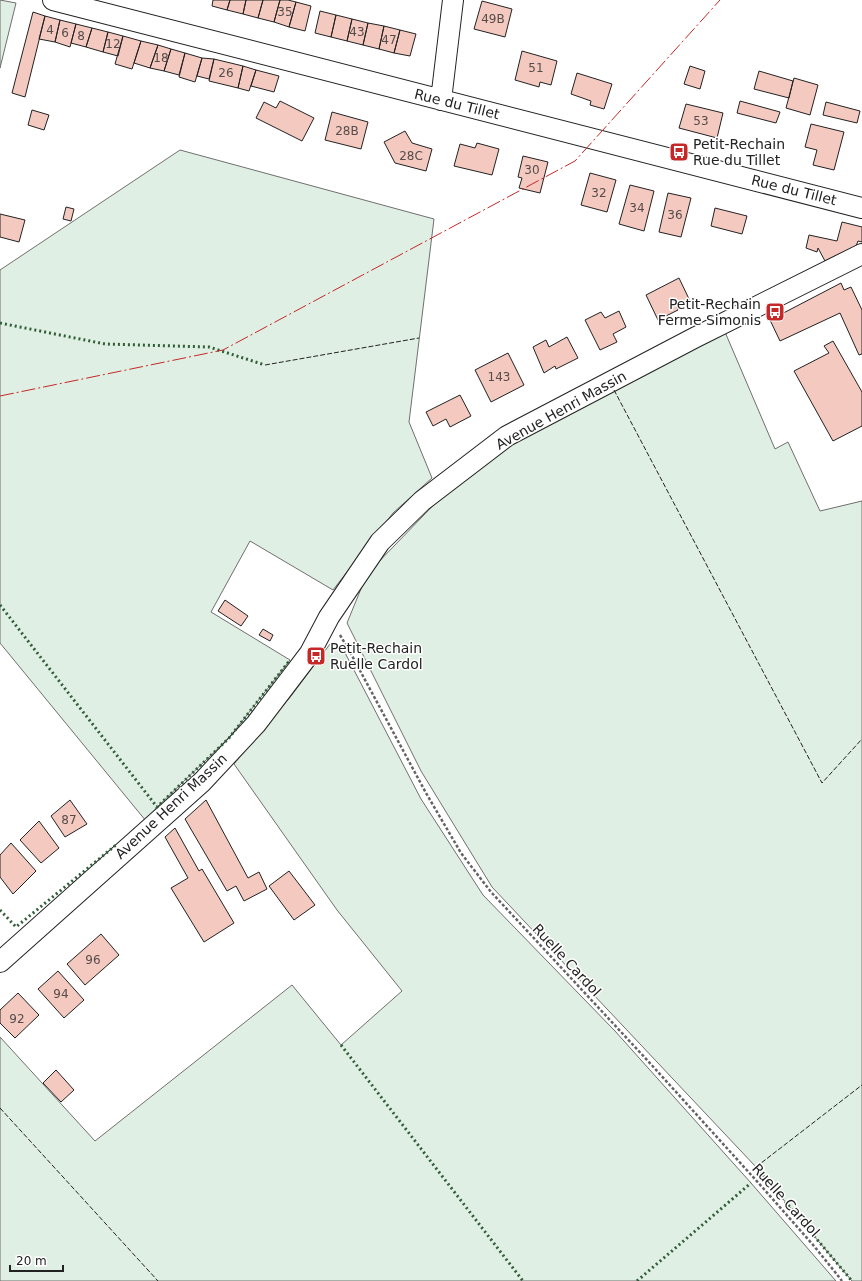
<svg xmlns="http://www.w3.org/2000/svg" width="862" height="1281" viewBox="0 0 862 1281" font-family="'DejaVu Sans',sans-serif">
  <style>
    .green { fill: #e0efe3; stroke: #6f6f6f }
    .building { fill: #f3c9c0; stroke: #222 }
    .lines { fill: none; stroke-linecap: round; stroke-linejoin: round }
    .minor-casing { stroke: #222; stroke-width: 22 }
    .path { stroke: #646464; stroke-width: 2.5; stroke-dasharray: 3 2; stroke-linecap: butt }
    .minor { stroke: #fff; stroke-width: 20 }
    .hedge { stroke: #2f5e38; stroke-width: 3; stroke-dasharray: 2 3; stroke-linecap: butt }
    .fence { stroke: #222; stroke-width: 1; stroke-dasharray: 5 2; stroke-linecap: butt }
    .power { stroke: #c62828; stroke-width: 1; stroke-dasharray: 14 3 2 3; stroke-linecap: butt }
    .labels { text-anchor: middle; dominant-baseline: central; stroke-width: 3; stroke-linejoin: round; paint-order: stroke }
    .number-label { font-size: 12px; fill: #564c4a }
    .street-label { font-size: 14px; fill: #222; stroke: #fff }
    .poi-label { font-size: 14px; fill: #222; stroke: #fff; text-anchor: start }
  </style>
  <rect width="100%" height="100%" fill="#fff"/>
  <path class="green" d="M0 0 16 3 0 68Z
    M180 150 434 219 409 422 432 478 393 513 333 590 250 541 211 612 290 660 229 738 157 807 146 821 0 643V270Z
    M725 332 775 449 788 442 820 511 862 501V1281H852L756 1167 492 887 421 771 347 623 367 574 451 487 523 437Z
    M330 644 342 647 421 799 483 895 615 1031 751 1183 836 1281H0V1037L95 1141 292 985 341 1045 402 991 337 910 234 764 291 696Z"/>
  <path class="building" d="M213 0H230L227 10 212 6Z
    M230 0H246L243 14 227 10Z
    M246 0H263L258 18 243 14Z
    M263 0H280L274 22 258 18Z
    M280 0H288L296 2 289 27 274 22Z
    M482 1 512 9 505 37 474 29Z
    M296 2 311 6 305 31 289 27Z
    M320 11 336 15 331 37 315 33Z
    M33 12 45 16 25 97 12 93Z
    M336 15 352 19 347 41 331 37Z
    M45 16 60 20 55 42 39 39Z
    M352 19 368 23 363 45 347 41Z
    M60 20 76 24 70 47 55 42Z
    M368 23 384 26 379 49 363 45Z
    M76 24 92 28 86 47 71 43Z
    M384 26 400 30 394 53 379 49Z
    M92 28 108 32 103 52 86 47Z
    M400 30 416 34 410 56 394 53Z
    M108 32 123 36 118 56 103 52Z
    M123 36 141 41 132 69 115 64Z
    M141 41 158 45 150 68 134 63Z
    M158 45 171 49 164 71 150 68Z
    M171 49 185 53 179 75 164 71Z
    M522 51 557 61 551 85 540 82 539 87 515 80Z
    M185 53 202 58 195 82 179 77Z
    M202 58 214 59 209 79 197 76Z
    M214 59 243 66 238 88 209 81Z
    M243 66 256 70 249 91 238 88Z
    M690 66 705 71 700 89 684 84Z
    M256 70 279 76 274 92 251 86Z
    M759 71 793 81 789 98 754 89Z
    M577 73 612 84 604 109 590 105 591 101 571 94Z
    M794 78 818 85 810 115 786 108Z
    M280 101 314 118 302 141 256 118 264 102 276 108Z
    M740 101 780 112 776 123 737 113Z
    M826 102 860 111 857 123 823 115Z
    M686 104 723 113 717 138 679 128Z
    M32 110 49 115 44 130 28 125Z
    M332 112 368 122 361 149 325 140Z
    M811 124 844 132 834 170 813 165 817 150 805 147Z
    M405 131 412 143 432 149 426 171 395 163 384 142Z
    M477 143 499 149 492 175 454 166 460 144 475 148Z
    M523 156 548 162 540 193 519 188 522 178 518 177Z
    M590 173 616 180 607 212 581 205Z
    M630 185 654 191 644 231 619 224Z
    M668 193 691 198 681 237 659 232Z
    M66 207 74 209 71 221 63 219Z
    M715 208 747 216 742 234 711 226Z
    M0 214 25 220 19 242 0 237Z
    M842 222 862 227V242L858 241 856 246 825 261 818 248 817 252 806 248 809 235 837 241Z
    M679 278 690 301 677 307 678 310 658 320 646 295Z
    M841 283 844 290 851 287 862 310V354L859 355 840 313 780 341 770 320Z
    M619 311 626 327 613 334 617 342 600 350 585 320 601 312 605 318Z
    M567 337 578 358 556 369 555 366 544 373 533 347 546 340 549 347Z
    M833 341 862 392V426L833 441 794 371 829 353 824 346Z
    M508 353 524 385 491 402 475 370Z
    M460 395 471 416 450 427 446 419 433 426 426 412Z
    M225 600 248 616 241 626 218 611Z
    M263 629 273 635 270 641 259 635Z
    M70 800 87 824 65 837 51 816Z
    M206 800 248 878 259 872 267 889 244 901 236 886 227 891 185 819Z
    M39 821 59 848 41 863 20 840Z
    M175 828 199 871 202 869 234 923 204 942 171 888 188 878 165 837Z
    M11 843 36 871 13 894 0 877V855Z
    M289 871 315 905 294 920 269 886Z
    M101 934 119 955 85 985 67 964Z
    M58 971 84 1000 64 1018 38 989Z
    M18 993 39 1015 15 1038 0 1023V1010Z
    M56 1070 74 1090 61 1102 43 1083Z"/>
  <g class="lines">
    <g class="minor-casing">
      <path id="minor" d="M53 0 862 208
        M441 100 453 0
        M0 962 202 782 256 724 310 653 329 617 380 542 422 501 507 436 696 337 862 254"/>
    </g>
    <path class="path" d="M340 635 350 652 426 793 461 853 491 892 648 1061 763 1188 814 1246 835 1272 842 1281"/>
    <use href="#minor" class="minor"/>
    <path class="hedge" d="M0 323 105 344 209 347 265 365
      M0 605 157 807 229 738 290 660
      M0 910 16 927 116 845
      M341 1045 523 1281
      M756 1167 852 1281
      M637 1281 751 1183"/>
    <path class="fence" d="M265 365 419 338
      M614 390 822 783 862 739
      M0 1108 158 1281
      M756 1167 862 1085"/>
    <path class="power" d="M0 396 223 350 575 161 720 0"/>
  </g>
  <defs>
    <g id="bus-square" transform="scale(1)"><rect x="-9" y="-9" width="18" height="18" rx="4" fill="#c62828" stroke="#fff"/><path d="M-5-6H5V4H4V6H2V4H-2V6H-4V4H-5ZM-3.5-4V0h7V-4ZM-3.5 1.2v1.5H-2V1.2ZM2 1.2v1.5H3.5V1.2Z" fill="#fff"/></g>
  </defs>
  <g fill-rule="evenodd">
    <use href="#bus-square" x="679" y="152"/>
    <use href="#bus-square" x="775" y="312"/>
    <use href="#bus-square" x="316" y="656"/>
  </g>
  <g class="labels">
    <g class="number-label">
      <text x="285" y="12">35</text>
      <text x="493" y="19">49B</text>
      <text x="50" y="30">4</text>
      <text x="357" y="32">43</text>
      <text x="65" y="33">6</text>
      <text x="81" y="36">8</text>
      <text x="389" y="40">47</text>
      <text x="113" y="44">12</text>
      <text x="161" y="58">18</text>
      <text x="536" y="68">51</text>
      <text x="226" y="73">26</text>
      <text x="701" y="121">53</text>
      <text x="347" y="131">28B</text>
      <text x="411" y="156">28C</text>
      <text x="532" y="170">30</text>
      <text x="599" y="193">32</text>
      <text x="637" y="208">34</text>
      <text x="675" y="215">36</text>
      <text x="499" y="377">143</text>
      <text x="69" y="820">87</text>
      <text x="93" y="960">96</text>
      <text x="61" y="994">94</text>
      <text x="17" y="1019">92</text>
    </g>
    <g class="street-label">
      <text transform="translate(457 104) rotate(14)">Rue du Tillet</text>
      <text transform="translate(794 190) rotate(14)">Rue du Tillet</text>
      <text transform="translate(561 410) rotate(-29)">Avenue Henri Massin</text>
      <text transform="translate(171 806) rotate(-43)">Avenue Henri Massin</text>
      <text transform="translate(567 960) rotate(47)">Ruelle Cardol</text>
      <text transform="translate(786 1200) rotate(48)">Ruelle Cardol</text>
    </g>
    <g class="poi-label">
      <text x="693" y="144">Petit-Rechain<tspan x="693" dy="16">Rue du Tillet</tspan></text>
      <text x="761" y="304" text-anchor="end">Petit-Rechain<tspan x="761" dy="16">Ferme Simonis</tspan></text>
      <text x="330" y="648">Petit-Rechain<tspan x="330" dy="16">Ruelle Cardol</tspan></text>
    </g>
  </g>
  <path d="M10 1265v6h53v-6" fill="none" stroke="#222222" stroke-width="2"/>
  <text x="16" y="1265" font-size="12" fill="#222222" stroke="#ffffff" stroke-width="3" paint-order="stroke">20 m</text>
</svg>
